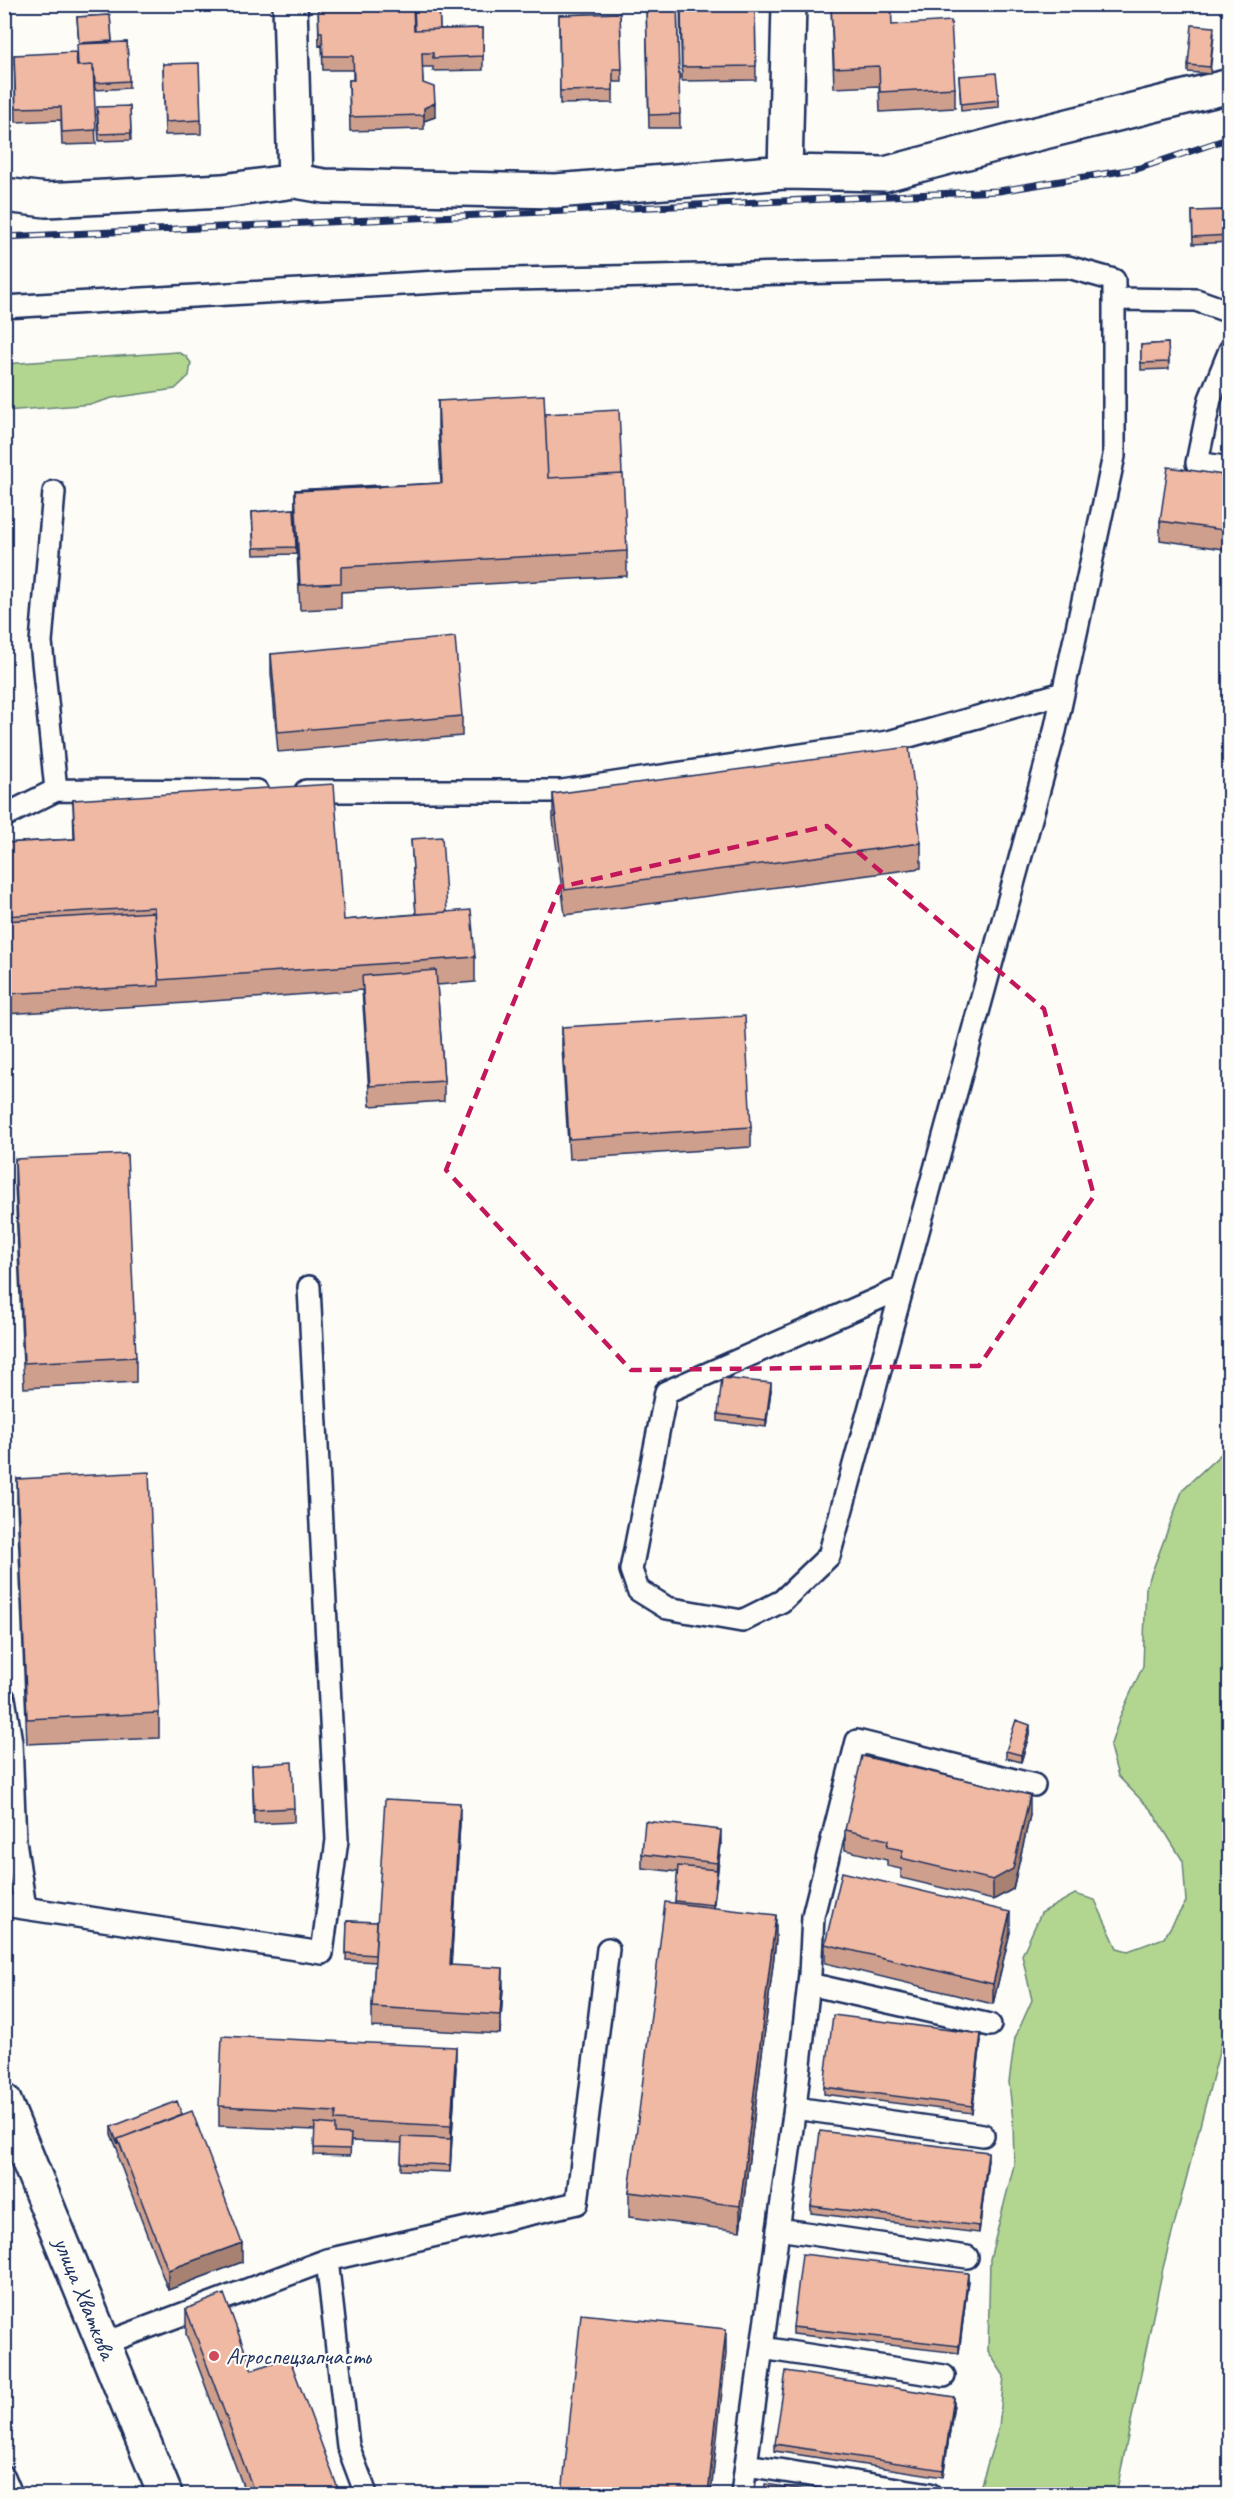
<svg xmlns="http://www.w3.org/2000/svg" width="1234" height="2499" viewBox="0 0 1234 2499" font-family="Caveat,sans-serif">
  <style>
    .green { fill: #b2d690; stroke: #668277; stroke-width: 1.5 }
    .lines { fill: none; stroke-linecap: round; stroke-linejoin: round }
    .lane-casing { stroke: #1b2f5e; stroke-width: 26 }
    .street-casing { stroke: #1b2f5e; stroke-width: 38 }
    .secondary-casing { stroke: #1b2f5e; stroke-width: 38 }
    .lane { stroke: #fdfcf7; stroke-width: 21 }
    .street { stroke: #fdfcf7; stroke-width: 33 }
    .secondary { stroke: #fdfcf7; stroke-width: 33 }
    .rail-casing { stroke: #1b2f5e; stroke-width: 7 }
    .rail { stroke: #fdfcf7; stroke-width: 4.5; stroke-dasharray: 14; stroke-linecap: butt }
    .wall { fill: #ce9f8d; stroke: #1b2f5e; stroke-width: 1.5; fill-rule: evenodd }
    .shaded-wall { fill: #a78273; stroke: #1b2f5e; stroke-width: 1.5 }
    .building { fill: #efb9a4; stroke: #1b2f5e; stroke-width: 1.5 }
    .marked { fill: none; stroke: #c2185b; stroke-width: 4.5; stroke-dasharray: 12 8; stroke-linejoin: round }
    .poi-dot { fill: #d1495b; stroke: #fdfcf7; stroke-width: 2 }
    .labels { text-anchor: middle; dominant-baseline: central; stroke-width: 4.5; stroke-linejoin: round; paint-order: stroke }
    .street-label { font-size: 24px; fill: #1b2f5e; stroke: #fdfcf7 }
    .poi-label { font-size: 24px; fill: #1b2f5e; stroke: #fdfcf7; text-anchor: start }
  </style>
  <rect width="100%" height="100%" fill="#fdfcf7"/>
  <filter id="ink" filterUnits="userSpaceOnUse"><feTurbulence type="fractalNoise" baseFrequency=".0167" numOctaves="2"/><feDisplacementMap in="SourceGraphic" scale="12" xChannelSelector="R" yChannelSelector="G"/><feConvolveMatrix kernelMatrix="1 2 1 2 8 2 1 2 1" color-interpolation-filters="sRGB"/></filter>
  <g filter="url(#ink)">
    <path class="green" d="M177 352 186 356 191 363 189 376 175 389 112 398 93 404 5 411V364Z
      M1229 1428V2014L1163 2268 1116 2494H978L999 2427 1004 2376 988 2351 990 2259 1014 2165 1013 2121 1009 2082 1015 2038 1032 2000 1022 1955 1041 1913 1075 1894 1095 1900 1117 1948 1128 1951 1164 1938 1186 1902 1183 1861 1152 1811 1118 1776 1110 1747 1121 1714 1143 1666 1146 1588 1183 1489 1223 1452Z"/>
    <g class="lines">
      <g class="lane-casing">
        <path id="lane" d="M1114 299 1196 300 1230 312
          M4 307 472 280 1068 267 1114 280V456L1055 731 829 1556 782 1601 742 1621 667 1608 638 1590 631 1570 666 1392 900 1289
          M1230 350 1210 399 1197 463 1230 468
          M54 492 41 642 56 790
          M306 791H562L888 742 1063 693
          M4 816 56 790 257 791
          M4 1698 11 1742 15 1841 25 1908
          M4 1905 322 1953 337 1840 309 1287
          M809 1984 990 2025
          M795 2108 983 2135
          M778 2229 967 2257
          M327 2260 348 2446 366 2494
          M103 2344 327 2260 577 2203 608 1949
          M762 2348 944 2376
          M746 2465 930 2494
          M4 2477 11 2494
          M742 2494 796 2099 810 1974 813 1916 857 1741 1034 1785"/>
      </g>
      <g class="street-casing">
        <path id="street" d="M290 4 295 181
          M785 172 789 4
          M4 195 46 200 223 191 295 181 324 186 556 191 785 172 885 174 1016 139 1230 86"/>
      </g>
      <g class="secondary-casing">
        <path id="secondary" d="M4 2101 165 2494"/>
      </g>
      <use href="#lane" class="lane"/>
      <use href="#street" class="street"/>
      <use href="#secondary" class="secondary"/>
      <g class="rail-casing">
        <path id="rail" d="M4 237 999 191 1140 168 1230 138"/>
      </g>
      <use href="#rail" class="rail"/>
    </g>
    <path class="wall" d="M318 4H439L440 29 483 28V70L433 71V67H422L423 83 435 117 424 121V129L350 131 349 80H353V70H323L322 45 319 46ZM413 8H414L415 30H414Z
      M646 4H677L680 128H649Z
      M680 4H755L756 80 682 81Z
      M831 4 892 25 955 88V108L880 112 879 86 834 88Z
      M620 13 622 82H613V103L560 104 559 15Z
      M110 15 112 43 127 42 129 88 95 90 94 76H93L96 144 62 145 61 120 16 122 14 55 78 66 79 44 77 17Z
      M1214 34 1210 74 1188 72V65Z
      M163 64 201 120V134L165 135Z
      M959 76 999 100V107L961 111Z
      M130 106 131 140 99 141 97 114Z
      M1230 210V242L1193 244 1192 211Z
      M1168 343 1169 369 1141 370V345Z
      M438 401 545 414 627 551V576L341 592V608L300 610 295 516V490L441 483 438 426Z
      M1230 476V550L1160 540V521Z
      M294 509 296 554 254 555 252 512Z
      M271 654 462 716V736L278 752 271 673Z
      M4 748 5 765V785H4Z
      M553 794 921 843V868L565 915 553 819Z
      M73 800 344 920 416 914 411 839 447 912 475 957V982L437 985 444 1081V1101L370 1106 362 990 159 1005 4 1014V843L74 839Z
      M562 1027 751 1127V1147L569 1159 562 1047Z
      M15 1159 136 1357V1382L24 1388 15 1184Z
      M771 1390 766 1427 718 1421V1414Z
      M17 1479 159 1713V1738L27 1744 17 1504Z
      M1030 1732 1021 1762 1006 1758V1751Z
      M252 1765 294 1808V1822L254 1824Z
      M1030 1815 1013 1889 993 1900 901 1878V1869L887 1866V1860L845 1850V1830Z
      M460 1823 451 1965 503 1987 500 2034 372 2027V2007L375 1962 346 1960 347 1921 377 1922Z
      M721 1844 713 1908 776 1940 740 2231 629 2217V2192L675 1903 678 1872 642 1868V1854Z
      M1010 1932 993 2004 825 1963V1944Z
      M981 2041 972 2113 824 2094V2087Z
      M456 2067 450 2172 401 2170 402 2143 351 2141 350 2156 314 2155 315 2130 219 2126V2106Z
      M182 2115 242 2262 168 2290 118 2158V2151L111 2134V2127Z
      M988 2159 979 2233 811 2213V2206Z
      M968 2280 959 2353 793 2334V2327Z
      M186 2309 252 2370 340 2494H246L186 2334Z
      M954 2404 943 2477 775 2451V2444Z"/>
    <path class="shaded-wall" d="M435 103V117L424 121V108Z
      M771 1383V1390L766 1427V1420Z
      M4 1431H6V1444L4 1445Z
      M1030 1725V1732L1021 1762V1755Z
      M1030 1795V1815L1013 1889 993 1900V1880Z
      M460 1803V1823L450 1984V1965Z
      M721 1830V1844L713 1912 717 1863Z
      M1010 1912V1932L993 2004V1984Z
      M776 1915V1940L740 2231V2206Z
      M503 1968V1987L500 2034V2015Z
      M981 2034V2041L972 2113V2106Z
      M456 2047V2067L450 2172 451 2126Z
      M988 2152V2159L979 2233V2226Z
      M242 2243V2262L168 2290V2270Z
      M968 2273V2280L959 2353V2346Z
      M726 2329V2354L711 2494H708Z
      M954 2397V2404L943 2477V2470Z"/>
    <path class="building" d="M318 4H413L414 30 483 28V56L433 58V53H422L423 83 434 87 435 103 424 108V115L350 117 349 80H354L353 56H323L322 32H319Z
      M414 4H439L440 29 415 30Z
      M646 4H677L680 114 649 115Z
      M681 4H755L756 66 682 67Z
      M831 4H891L892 25 951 21 955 88 880 92 879 66 834 68Z
      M620 13 622 69H613V90L560 91 559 15Z
      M110 15 112 41 79 43 77 17Z
      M1192 25 1214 27 1210 67 1188 65Z
      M127 42 129 81 95 83 94 69H93V65L78 66 77 44Z
      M76 52 77 66 93 65 96 130 62 132 61 107 16 108 14 55Z
      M199 63 201 120 165 122 163 64Z
      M996 73 999 100 961 104 959 76Z
      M130 106 131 133 99 134 97 107Z
      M1230 210V235L1193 237 1192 211Z
      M1168 343 1169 362 1141 363V345Z
      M544 395 548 478 623 474 627 551 341 567V583L300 585 295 491 442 483 438 401Z
      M619 410 622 474 548 478 545 414Z
      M1168 467 1230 476V531L1160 521Z
      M379 485V487L295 491V509V490Z
      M294 509 296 547 254 548 252 512Z
      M455 637 462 716 278 732 271 654Z
      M909 747 921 843 565 890 553 794Z
      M334 784 344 920 471 910 475 957 159 980 154 907 4 916V843L75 839 73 800Z
      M442 837 447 912 416 914 411 839Z
      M154 912 159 986 4 994V921Z
      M436 970 444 1081 370 1086 362 976Z
      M745 1016 751 1127 569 1139 562 1027Z
      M127 1154 136 1357 24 1363 15 1159Z
      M722 1378 771 1383 766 1420 718 1414Z
      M149 1472 159 1713 27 1719 17 1479Z
      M1016 1720 1030 1725 1021 1755 1006 1751Z
      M862 1756 1030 1795 1013 1869 993 1880 901 1858 903 1850 887 1847 888 1840 845 1830Z
      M292 1762 294 1808 254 1810 252 1765Z
      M385 1799 460 1803 450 1965 503 1968 500 2015 372 2007Z
      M645 1821 721 1830 717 1863 642 1854Z
      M678 1866 717 1870 713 1905 675 1901Z
      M842 1872 1010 1912 993 1984 825 1944Z
      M665 1902 776 1915 740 2206 629 2192Z
      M347 1921 377 1922 375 1955 346 1953Z
      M833 2015 981 2034 972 2106 824 2087Z
      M222 2036 456 2047 451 2126 335 2120 336 2112 219 2106Z
      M177 2101 182 2114 118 2139V2144L111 2127Z
      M192 2111 242 2243 168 2270 118 2139Z
      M315 2123 335 2125V2133L351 2134 350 2149 314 2148Z
      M820 2131 988 2152 979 2226 811 2206Z
      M402 2137 451 2139 450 2165 401 2163Z
      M802 2254 968 2273 959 2346 793 2327Z
      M224 2294 252 2370 289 2357 340 2494H255L186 2309Z
      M581 2314 726 2329 708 2494H562Z
      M786 2371 954 2397 943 2470 775 2444Z
      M765 2484 834 2494H764Z"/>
  </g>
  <path class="marked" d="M827 826 1044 1009 1094 1196 979 1366 631 1370 446 1170 560 887Z"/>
  <circle class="poi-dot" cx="214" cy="2356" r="6"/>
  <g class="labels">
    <g class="street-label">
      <text transform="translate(85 2298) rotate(68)">улица Хваткова</text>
    </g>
    <g class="poi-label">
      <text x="226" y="2356">Агроспецзапчасть</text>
    </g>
  </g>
  <rect width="1234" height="2499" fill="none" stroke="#fdfcf7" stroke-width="24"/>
  <rect x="12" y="12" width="1210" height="2475" fill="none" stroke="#1b2f5e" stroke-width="2" filter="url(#ink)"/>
</svg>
